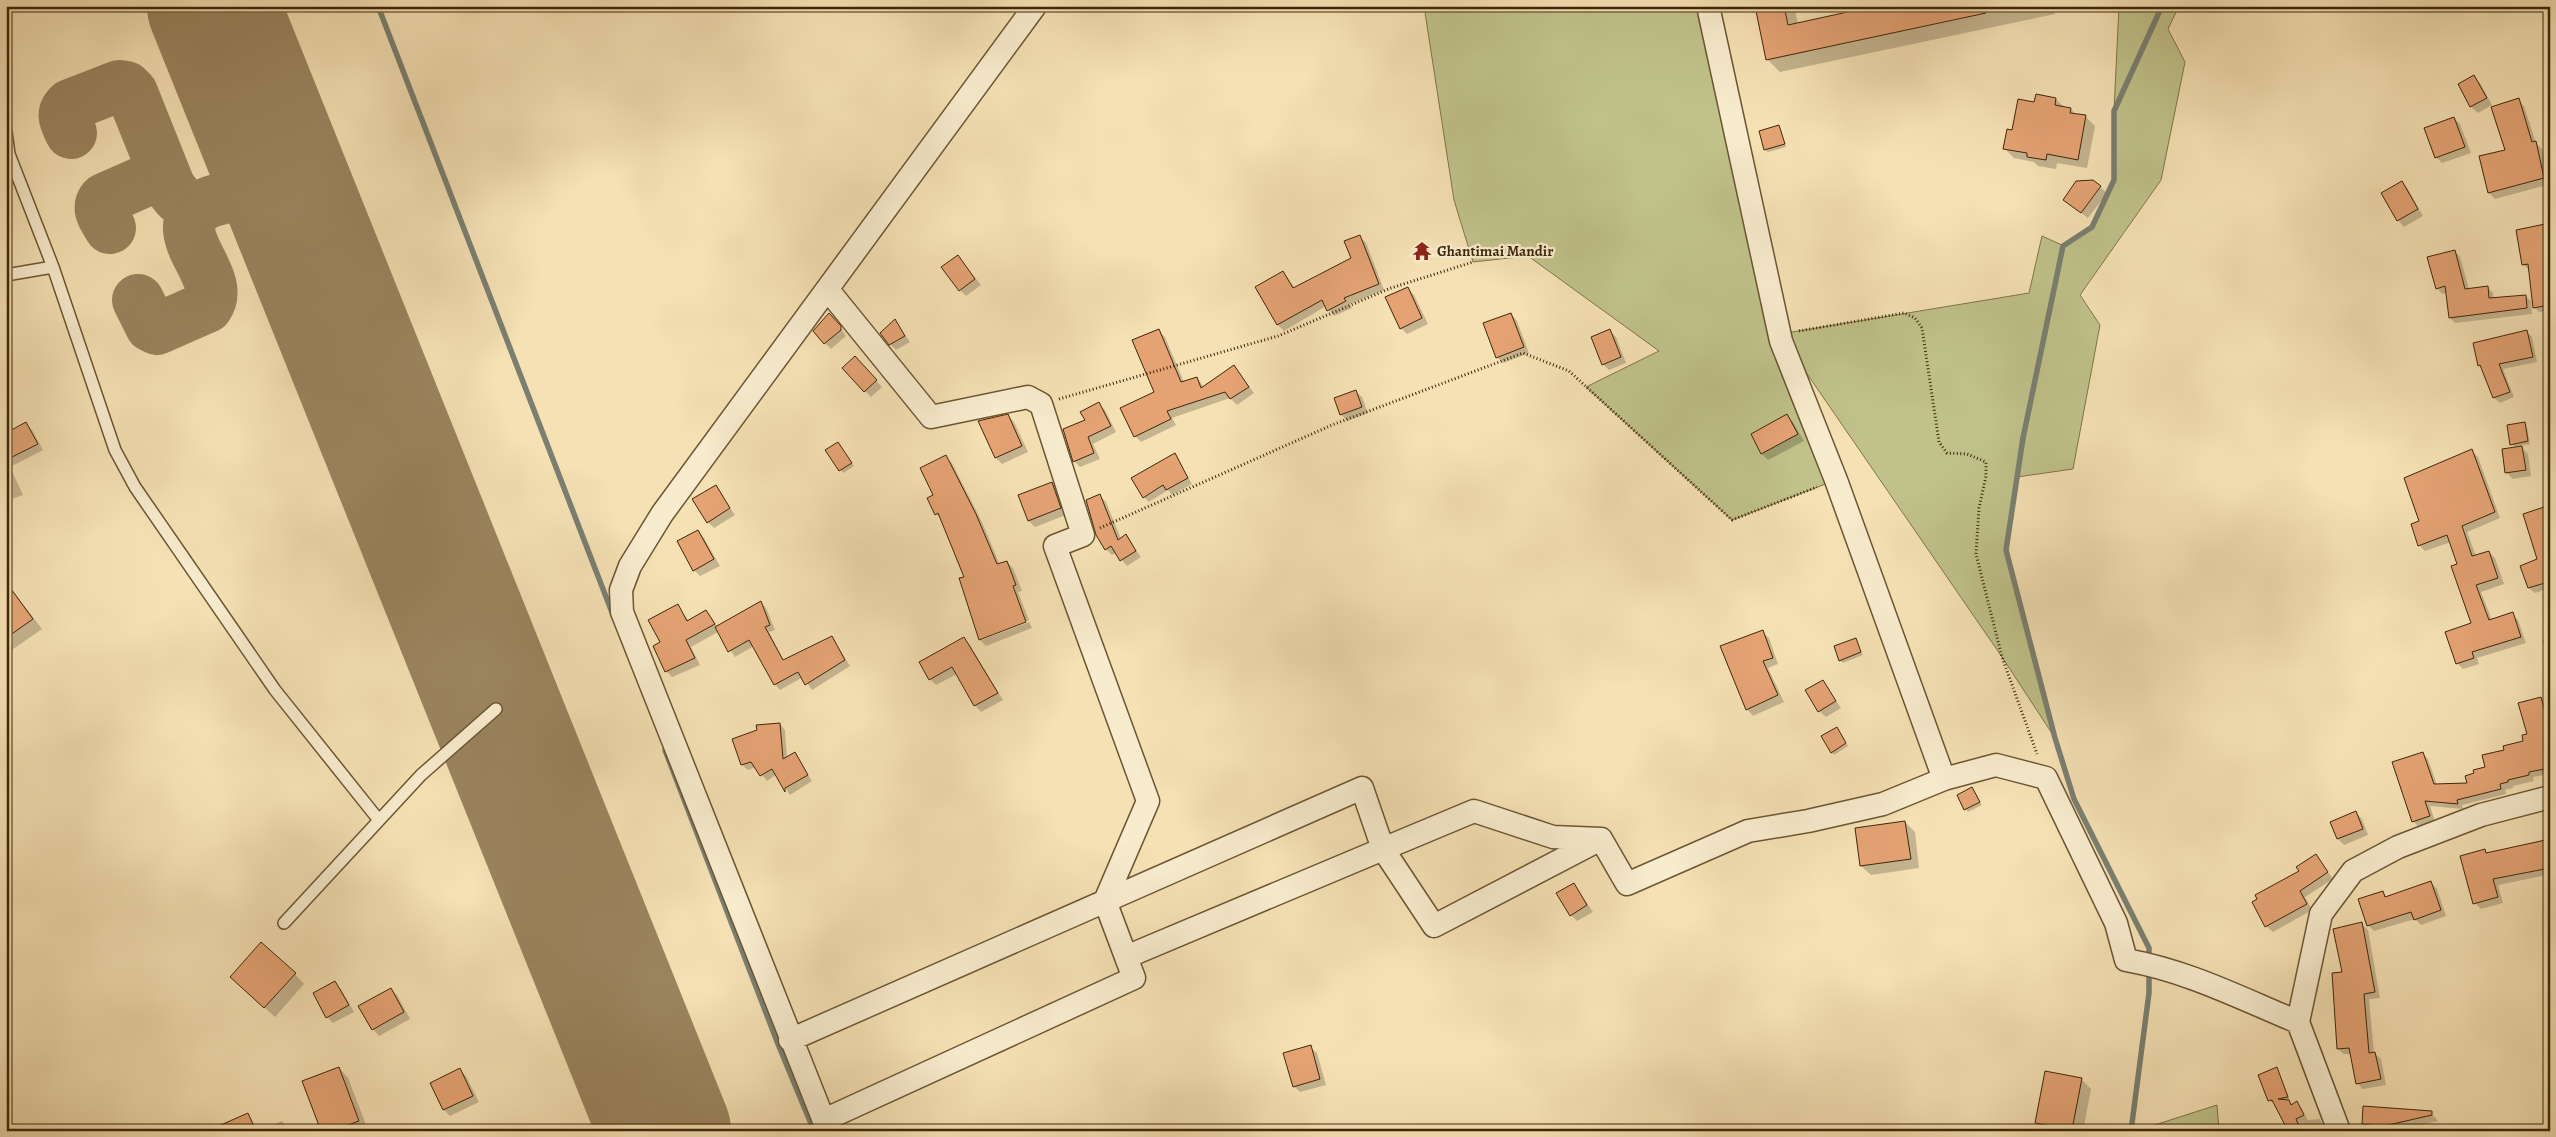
<svg xmlns="http://www.w3.org/2000/svg" width="2556" height="1137" viewBox="0 0 2556 1137" font-family="Alegreya,serif">
  <style>
    .green { fill: #c0c28a; stroke: #80744a }
    .shadow { fill: #0003 }
    .lines { fill: none; stroke-linecap: round; stroke-linejoin: round }
    .stream { stroke: #7a7f72; stroke-width: 5.5 }
    .taxiway { stroke: #9a845e; stroke-width: 52 }
    .runway { stroke: #9a845e; stroke-width: 132 }
    .building { fill: #e5a374; stroke: #3f2609 }
    .service-casing { stroke: #6c5534; stroke-width: 14 }
    .minor-casing { stroke: #6c5534; stroke-width: 25 }
    .path { stroke: #3f2609; stroke-width: 3; stroke-dasharray: 1 2.5; stroke-linecap: butt }
    .service { stroke: #f8ecce; stroke-width: 11 }
    .minor { stroke: #f8ecce; stroke-width: 22 }
    .labels { text-anchor: middle; dominant-baseline: central; stroke-width: 4.5; stroke-linejoin: round; paint-order: stroke }
    .poi-label { font-size: 15px; font-weight: bold; fill: #3f2609; stroke: #f8ecce; text-anchor: start }
  </style>
  <rect width="100%" height="100%" fill="#f5e1b4"/>
  <filter id="stains"><feTurbulence type="fractalNoise" baseFrequency=".004" numOctaves="4"/><feColorMatrix values="0 0 0 0 .2 0 0 0 0 .09 0 0 0 0 .02 0 0 0 .5 -.17"/></filter>
  <radialGradient id="worn" r=".72"><stop offset=".6" stop-color="#630" stop-opacity="0"/><stop offset="1" stop-color="#630" stop-opacity=".3"/></radialGradient>
  <path class="green" d="M1424 6H1708L1780 334 2029 293 2042 236 2064 246 2092 227 2114 180V111L2119 6H2179L2168 29 2185 62 2161 180 2080 295 2100 325 2073 469 2017 477 2006 550 2055 738 2002 657 1781 336 1836 480 1732 520 1586 387 1659 351 1528 256 1473 262 1454 200Z
    M2217 1105 2219 1131H2136Z"/>
  <path class="shadow" d="M1756 6H1794L1798 24 1878 6H2054L2055 14 1780 72 1767 59Z
    M2474 77 2480 83 2492 105 2478 113 2471 107 2460 85Z
    M2056 99 2065 108 2071 109 2076 115 2085 116 2095 126 2087 168 2057 163 2056 169 2038 166 2034 162 2014 158 2004 148 2013 131 2035 103Z
    M2518 100 2524 106 2536 143 2542 149 2550 184 2495 199 2489 193 2507 151Z
    M2454 118 2460 124 2471 153 2442 163 2436 157Z
    M1778 126 1786 147 1768 152 1765 150Z
    M2093 181 2107 193 2088 218 2064 200Z
    M2402 182 2408 189 2423 216 2404 227 2398 220Z
    M2550 223V311L2539 312 2534 307 2529 270 2524 265 2517 230Z
    M1360 237 1366 243 1384 290 1350 304 1352 308 1334 316 1326 306 1284 331 1278 325 1257 288 1283 272 1295 288 1352 259Z
    M2455 251 2460 257 2469 289 2488 288 2493 293 2494 299 2525 296 2531 301 2532 314 2455 323 2450 318 2447 293 2442 294 2437 288Z
    M958 256 981 285 966 296 960 290Z
    M1408 289 1414 295 1428 324 1407 334 1401 328Z
    M1511 314 1517 321 1529 353 1503 363 1497 357Z
    M835 320 846 336 831 349 825 343Z
    M895 321 910 342 896 350 890 344Z
    M1159 331 1165 337 1184 382 1197 378 1204 387 1234 367 1254 393 1237 405 1230 398 1172 418 1176 425 1141 442 1135 436 1155 393Z
    M1610 331 1616 337 1626 363 1609 370 1603 364Z
    M2527 332 2532 337 2537 362 2503 369 2514 397 2500 403 2494 398 2484 370 2479 365Z
    M861 364 882 387 871 397 865 391Z
    M1355 391 1362 397 1368 413 1347 421 1341 414Z
    M1098 404 1105 410 1116 432 1093 444 1100 459 1080 467 1074 461 1086 421Z
    M1008 416 1014 422 1028 452 1002 464 996 458Z
    M1787 416 1793 422 1804 441 1768 460 1762 454 1752 435Z
    M26 424 32 430 43 450 10 467 23 495 6 501V434Z
    M2524 424 2527 427 2530 444 2520 446 2528 454 2531 476 2513 479 2507 473 2516 448 2512 444Z
    M840 446 854 466 843 473 827 451Z
    M2472 451 2478 457 2500 518 2467 532 2476 556 2489 552 2495 558 2504 584 2481 592 2492 620 2512 614 2518 620 2526 643 2477 658 2479 664 2463 669 2457 663 2473 624 2459 565 2451 542 2425 551 2419 545 2421 522Z
    M1174 454 1192 484 1172 495 1168 490 1149 502 1144 497Z
    M946 457 952 463 982 522 1000 565 1007 562 1013 568 1022 591 1018 592 1029 620 982 638V640L1029 622 1032 628 986 646 980 640 966 577 943 521 936 514 929 498 935 495Z
    M1052 483 1058 489 1066 515 1035 527 1029 521 1020 496Z
    M715 486 735 515 714 528 708 522Z
    M1100 496 1106 502 1121 539 1126 536 1141 557 1127 566 1116 553 1112 555 1106 549Z
    M698 531 704 538 720 566 700 576 694 570Z
    M2539 560 2550 577V588L2535 593 2529 588 2522 566Z
    M6 582 42 629 6 654Z
    M761 603 766 608 775 630 769 632 784 661 832 637 850 666 812 690 803 677 780 690 775 684 754 646 735 657 718 632 691 647 700 665 672 677 666 671 662 643 677 605 689 621 706 611 718 627Z
    M1762 632 1769 638 1778 664 1768 668 1784 702 1753 716 1747 709 1722 646Z
    M2550 638V657L2542 641Z
    M964 639 970 645 1003 700 981 712 975 705 957 674 936 685 930 679Z
    M1855 640 1863 655 1843 663 1840 660Z
    M1822 681 1841 708 1826 717 1819 711Z
    M2541 699 2546 704 2550 718V774L2533 777 2534 781 2513 786V788L2505 790 2506 794 2462 805 2463 809 2430 806 2435 822 2419 827 2413 821 2422 753 2428 759 2437 785 2469 784 2505 751 2524 741Z
    M780 724 785 730 787 758 795 754 812 781 790 795 777 774 767 781 756 767 748 770 742 765 734 740Z
    M1839 731 1848 746 1834 755 1832 752Z
    M1972 789 1982 805 1968 812 1966 809Z
    M2356 813 2362 819 2368 835 2344 845 2338 839 2332 823Z
    M1905 822 1915 832 1919 868 1871 875 1861 866Z
    M2550 838V880L2547 875 2498 885 2503 903 2481 909 2475 903 2485 850 2488 854 2539 843V841Z
    M2316 855 2333 879 2305 897 2312 910 2273 932 2266 926 2301 872Z
    M2430 882 2437 889 2446 916 2421 925 2415 919 2374 931 2368 925 2382 892 2388 898Z
    M1574 884 1593 912 1577 921 1571 915Z
    M2362 924 2368 930 2380 998 2369 999 2374 1053 2381 1059 2386 1085 2363 1089 2357 1083 2352 1054H2344L2338 1049 2344 973Z
    M295 974 304 984 275 1017 241 987Z
    M335 983 341 989 354 1012 333 1023 327 1017Z
    M391 989 397 995 410 1019 379 1036 373 1029Z
    M1310 1047 1317 1053 1326 1085 1300 1092 1294 1086Z
    M339 1068 348 1078 368 1130 322 1131Z
    M2277 1069 2290 1100H2288L2293 1105 2297 1103 2300 1106 2308 1120 2320 1119 2325 1131H2290L2275 1103 2269 1101 2260 1075Z
    M460 1070 466 1076 479 1102 450 1116 444 1110 431 1083Z
    M2081 1079 2091 1089 2083 1131H2044L2036 1122Z
    M2431 1113 2438 1121 2395 1131 2369 1130 2363 1124Z
    M248 1114 258 1131H231Z
    M282 1121 289 1131H262Z"/>
  <g class="lines">
    <path class="stream" d="M378 6 613 615
      M665 750 778 1044 814 1131
      M2149 961V948L2074 799 2055 738 2006 550 2023 438 2063 246 2092 227 2114 180V111L2162 6
      M2131 1131 2149 993V970"/>
    <path class="taxiway" d="M71 133C66 122 60 114 70 105L119 86 126 87 132 93 168 183
      M240 192 257 176 270 149
      M110 228C104 218 96 209 104 199L154 177C172 180 172 199 188 204
      M138 300 151 326 157 329 207 307C229 276 162 234 202 206 207 202 217 200 224 198 252 188 271 196 295 211"/>
    <path class="runway" d="M213 6 665 1131"/>
  </g>
  <path class="building" d="M1755 6H1784L1788 25 1875 6H1985L1986 13 1766 60Z
    M2474 75 2487 98 2470 107 2458 84Z
    M2036 94 2056 98 2055 105 2071 108 2070 113 2086 115 2078 160 2047 154 2046 160 2027 157V153L2003 149 2007 129 2012 130 2018 99 2034 102Z
    M2519 98 2532 142 2536 141 2544 178 2488 193 2479 156 2505 150 2491 107Z
    M2454 117 2465 147 2435 158 2424 128Z
    M1779 125 1785 144 1764 150 1759 131Z
    M2093 180 2101 186 2081 213 2063 200 2076 181Z
    M2402 181 2418 209 2397 221 2381 193Z
    M2550 223V305L2533 308 2528 264 2522 265 2516 230Z
    M1360 235 1379 284 1344 298 1346 301 1327 311 1322 300 1277 325 1255 287 1283 271 1293 288 1351 258 1344 241Z
    M2455 250 2465 289 2488 286 2489 298 2526 295 2527 308 2449 318 2445 286 2436 289 2427 257Z
    M958 255 975 279 959 291 941 267Z
    M1408 287 1422 318 1400 329 1385 297Z
    M829 313 841 326V330L824 344 813 331Z
    M1511 313 1524 347 1496 358 1483 323Z
    M895 319 905 336 889 345 880 333Z
    M1159 329 1181 382 1197 377 1201 388 1234 365 1249 387 1230 399 1225 392 1167 411 1171 419 1134 437 1120 408 1154 392 1132 340Z
    M1610 329 1621 357 1602 365 1591 337Z
    M2527 330 2533 357 2499 364 2510 392 2493 398 2480 365 2478 366 2473 343Z
    M855 356 877 380 864 392 842 368Z
    M1356 390 1362 407 1340 415 1334 398Z
    M1099 402 1111 426 1088 437 1094 453 1073 462 1063 429 1085 420 1080 412Z
    M1008 414 1022 446 995 458 978 421Z
    M1787 414 1798 434 1761 454 1751 434Z
    M26 422 38 444 6 460V433Z
    M2525 422 2528 441 2510 445 2507 425Z
    M838 442 852 463 839 471 825 450Z
    M2522 446 2526 470 2505 473 2502 449Z
    M2472 449 2495 512 2462 526 2472 556 2489 551 2498 578 2476 585 2489 620 2513 612 2521 637 2472 652 2474 658 2456 664 2445 632 2471 623 2451 566 2457 564 2447 535 2418 546 2411 524 2419 521 2404 478Z
    M1175 453 1188 478 1166 490 1163 485 1143 498 1131 478Z
    M946 455 976 514 997 564 1007 561 1016 585 1013 586 1026 622 979 640 959 578 964 577 938 513 935 515 927 498 933 495 920 468Z
    M1052 482 1061 508 1028 521 1018 495Z
    M716 485 730 508 707 523 692 499Z
    M1100 494 1118 540 1126 534 1136 551 1120 561 1111 546 1105 550 1096 535 1086 500Z
    M2550 505V587L2546 588 2545 583 2528 588 2520 566 2537 559 2523 514Z
    M698 530 714 559 693 571 677 541Z
    M6 582 33 619 6 638Z
    M761 601 770 625 765 627 783 660 832 636 845 660 805 685 798 672 774 685 749 640 728 652 715 627Z
    M678 604 687 621 706 610 715 624 686 640 695 658 665 672 653 646 660 642 648 620Z
    M1763 630 1773 658 1763 661 1778 695 1746 710 1720 646Z
    M964 637 998 693 974 706 952 667 929 680 919 662Z
    M1856 638 1861 652 1839 661 1834 646Z
    M1823 680 1836 701 1818 712 1805 690Z
    M2541 697 2550 731V768L2529 772V775L2508 780V782L2500 784 2501 789 2457 800 2458 804 2425 801 2430 816 2412 822 2392 762 2423 752 2434 784 2467 783 2465 776 2474 773 2473 770 2485 767 2482 755 2504 750 2503 746 2523 741 2522 735 2527 734 2518 703Z
    M780 723 783 759 795 752 808 775 785 788V792L772 769 760 776 751 762 741 765 732 739 757 730 756 725Z
    M1837 727 1846 743 1831 753 1821 736Z
    M1972 787 1980 802 1964 810 1957 795Z
    M2356 811 2363 829 2337 839 2330 822Z
    M1905 821 1911 859 1860 866 1855 828Z
    M2550 839V868L2493 879 2498 897 2473 904 2460 856 2485 849 2486 853Z
    M2316 854 2328 872 2300 891 2307 904 2265 927 2252 902 2257 899 2255 895 2299 871 2296 867Z
    M2431 881 2441 910 2414 920 2411 912 2367 926 2358 899 2383 891 2385 897Z
    M1574 883 1587 905 1570 916 1556 893Z
    M2362 922 2375 992 2364 994 2369 1053 2375 1052 2381 1079 2356 1084 2349 1048 2337 1049 2332 973 2342 972 2333 929Z
    M261 942 296 973 264 1008 230 977Z
    M335 981 349 1005 326 1018 313 993Z
    M391 988 404 1012 372 1030 358 1006Z
    M1311 1045 1320 1079 1293 1087 1283 1053Z
    M339 1067 359 1121 332 1131H321L302 1081Z
    M2277 1067 2288 1097 2278 1099 2289 1100 2291 1105 2297 1101 2304 1115 2296 1119 2301 1131H2288L2272 1100 2268 1101 2258 1075Z
    M460 1068 473 1096 443 1110 430 1083Z
    M2045 1071 2082 1078 2072 1130 2035 1123Z
    M2363 1106 2432 1111V1115L2371 1129V1125L2362 1124Z
    M248 1113 256 1131H207Z"/>
  <g class="lines">
    <g class="service-casing">
      <path id="service" d="M6 132 9 154 53 267 115 450 135 487 275 690 378 819
        M6 275 53 267
        M284 923 421 775 496 709"/>
    </g>
    <g class="minor-casing">
      <path id="minor" d="M1944 779 1996 765 2046 778 2116 923 2126 960C2188 971 2240 998 2298 1022
        M1601 839 1627 884 1748 831 1808 821 1883 804 1944 779 1836 480 1781 341 1708 6
        M790 1040 1362 788 1383 849 1474 811 1553 837 1601 839 1434 926 1383 849 1126 957 1105 901 1148 801 1055 546 1083 535 1041 404 1028 397 931 417 828 290
        M824 1120 1134 978 1126 957
        M828 1131 622 612 621 590 630 566 662 514 1035 6
        M2339 1131 2298 1022 2321 914 2353 871 2398 847 2481 815 2550 797"/>
    </g>
    <path class="path" d="M1799 331 1904 313 1915 318 1922 328 1939 442 1947 453 1967 454 1986 462V476L1979 508 1976 554 2002 657 2037 754
      M1059 399 1278 336 1391 288 1473 262
      M1100 528 1332 425 1523 353 1569 371 1732 520 1817 487"/>
    <use href="#service" class="service"/>
    <use href="#minor" class="minor"/>
  </g>
  <defs>
    <g id="temple-bare" transform="scale(1.5)"><path d="M0-6L5-2H3V0L6.5 2.5H4V6H1.5V3h-3V6H-4V2.5H-6.5L-3 0V-2H-5Z" fill="#8f2418" stroke="#f8ecce" stroke-width="2.5" paint-order="stroke"/></g>
  </defs>
  <g fill-rule="evenodd">
    <use href="#temple-bare" x="1422" y="251"/>
  </g>
  <g class="labels">
    <g class="poi-label">
      <text x="1437" y="251">Ghantimai Mandir</text>
    </g>
  </g>
  <rect width="2556" height="1137" fill="none" stroke="#f5e1b4" stroke-width="25"/>
  <rect x="8" y="8" width="2541" height="1122" fill="none" stroke="#3f2609" stroke-width="2.5"/>
  <rect x="12" y="12" width="2531" height="1112" fill="none" stroke="#3f2609"/>
  <rect width="100%" height="100%" filter="url(#stains)"/>
  <rect width="100%" height="100%" fill="url(#worn)"/>
</svg>
